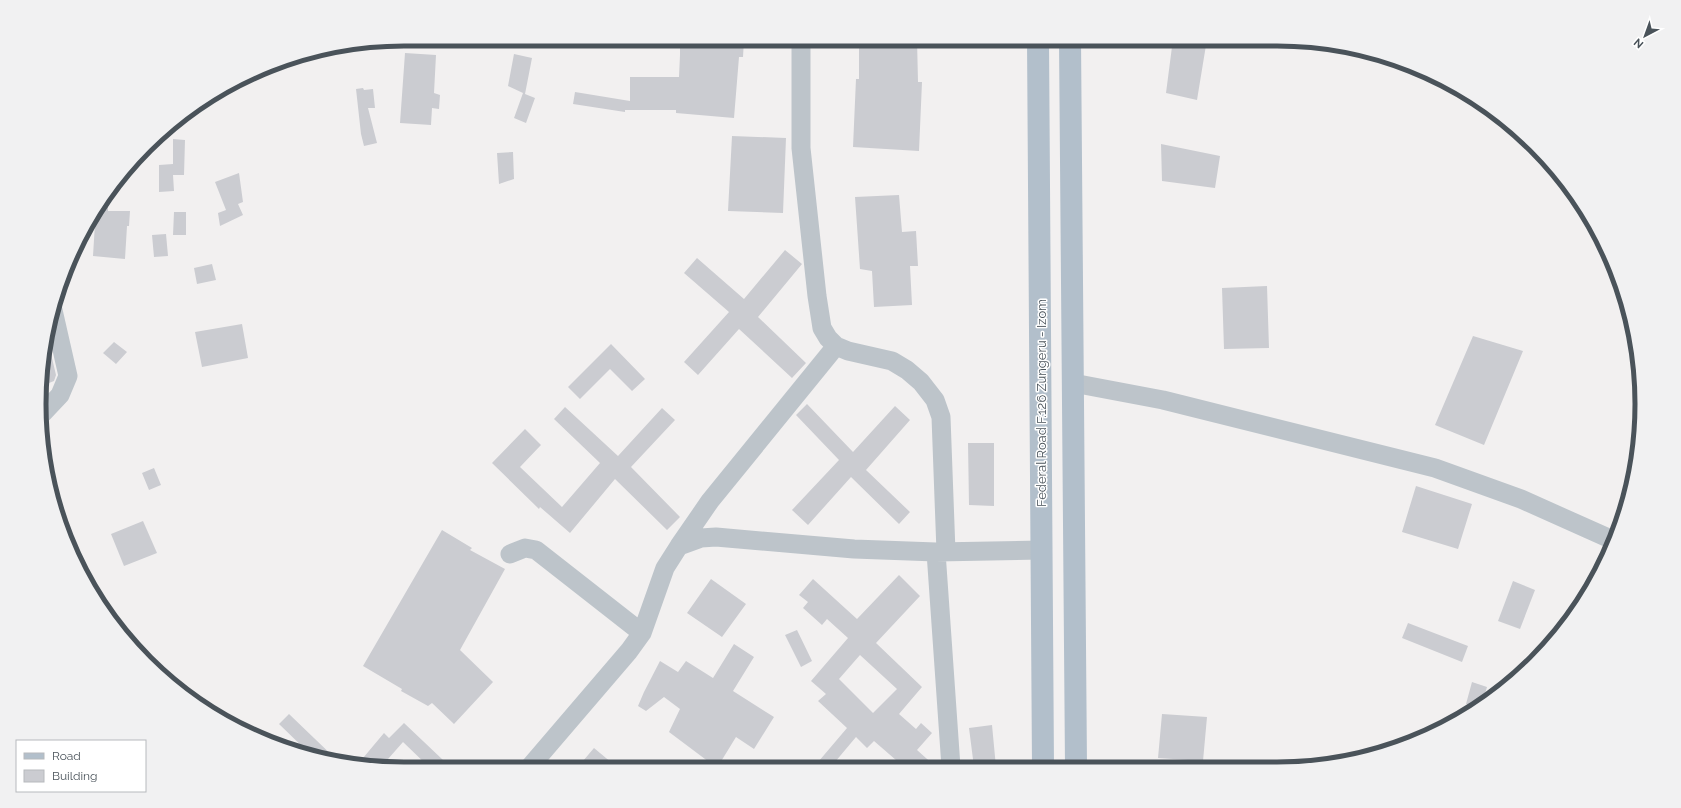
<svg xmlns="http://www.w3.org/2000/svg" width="1681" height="808" viewBox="0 0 1681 808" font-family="Raleway,sans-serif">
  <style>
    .building { fill: #cbccd1; fill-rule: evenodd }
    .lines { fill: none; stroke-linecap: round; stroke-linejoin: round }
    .minor { stroke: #bdc4ca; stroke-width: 19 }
    .major { stroke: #b2bfcb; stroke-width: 22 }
    .labels { text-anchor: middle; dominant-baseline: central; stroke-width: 3; stroke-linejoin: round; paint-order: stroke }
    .street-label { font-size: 13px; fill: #4a535a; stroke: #fff }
    .rim { fill: none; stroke: #4a535a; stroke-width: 5 }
  </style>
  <rect width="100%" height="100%" fill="#f2f0f0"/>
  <path class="building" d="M680 39H744L743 57H739L734 118 676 113V110H625V112L573 104 575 92 630 101V77H679L680 55Z
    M859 39H917L918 82H922L919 151 853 147 856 79H859Z
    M1173 39H1207L1197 100 1166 93Z
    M405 53 436 55 434 93 440 95 439 109 432 108 431 125 400 123Z
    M514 54 532 58 525 94 535 98 526 123 514 118 523 93 508 86Z
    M363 88 364 90 373 89 375 108H368L377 143 364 146 361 134 356 89Z
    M732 136 786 138 783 213 728 211Z
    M173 139 185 140 184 175H173L174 191 159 192V165L173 164Z
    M1161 144 1220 156 1215 188 1162 181Z
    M513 152 514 179 499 184 497 153Z
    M239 173 243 202 238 204 243 215 220 226 218 213 226 210 215 182Z
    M108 193V211H130L129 226H127L125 259 93 256 95 223 89 222 100 201Z
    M899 195 902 232 916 231 918 266H910L912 305 874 307 872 271 860 269 855 197Z
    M174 212H186V235H173Z
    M166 234 168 256 154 257 152 235Z
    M785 250 802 264 758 317 806 363 792 378 739 329 698 375 684 362 729 312 684 273 697 258 744 299Z
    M212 264 216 280 197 284 194 268Z
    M1267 286 1269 348 1224 349 1222 288Z
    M242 324 248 358 202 367 195 332Z
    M1473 336 1523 351 1484 445 1435 425Z
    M47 337 56 375 54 381 44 385Z
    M114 342 127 352 116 364 103 353Z
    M611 344 645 379 632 391 610 369 580 399 568 387Z
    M807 404 853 452 895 406 910 420 866 470 910 512 899 524 851 477 808 525 792 510 839 460 796 415Z
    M565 407 618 456 662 408 675 420 631 467 680 517 667 530 615 479 570 533 540 507 539 509 492 463 525 429 541 445 520 467 562 507 600 463 554 419Z
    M968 443H994V506L969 505Z
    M154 468 161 485 149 490 142 473Z
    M1416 486 1472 504 1458 549 1402 532Z
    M143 521 157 553 124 566 111 534Z
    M442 530 472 548 470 550 505 569 460 650 493 682 454 724 432 703 428 706 401 691 402 689 363 666Z
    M899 575 920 596 876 643 922 687 899 714 916 729 921 723 932 733 917 750 936 767H904L874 741 867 748 856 737 835 762 842 768H813L847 728 818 701 826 694 811 681 848 638 827 619 822 625 803 608 808 602 799 595 813 579 857 619ZM860 655 897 689 873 713 839 679Z
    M711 579 746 604 722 637 687 613Z
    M1513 581 1535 590 1520 629 1498 621Z
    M1408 623 1468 646 1462 662 1402 638Z
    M797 630 812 661 801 667 785 635Z
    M734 644 754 657 733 691 774 717 754 749 736 737 717 768 669 732 680 709 664 697 646 711 638 706 644 692 660 661 678 672 686 661 713 678Z
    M1472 682 1487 687 1482 704 1475 707 1466 704Z
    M289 714 340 763 311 755 279 724Z
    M1162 714 1207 717 1203 761 1158 758Z
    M404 723 443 760 434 769H431L403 742 381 767 358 764 384 733 389 738Z
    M992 725 996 767H974L969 728Z
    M594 748 618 768H577Z"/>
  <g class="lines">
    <path class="minor" d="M801 39V148L817 296 822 328 828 338 836 346 848 351 892 361 907 370 921 382 935 400 941 417 946 552
      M1073 383 1163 400 1435 468 1521 499 1615 541
      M43 413 60 395 68 376 53 310
      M679 546 710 501 836 346
      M936 552 951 767
      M510 554 525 548 536 550 642 633
      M528 769 629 651 642 633 665 568 679 546 701 538 716 537 854 549 936 552 1042 550"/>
    <path class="major" d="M1038 39 1043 767
      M1070 39 1076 767"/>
  </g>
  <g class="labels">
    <g class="street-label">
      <text transform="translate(1041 403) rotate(-90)">Federal Road F.126 Zungeru - Izom</text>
    </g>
  </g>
  <path d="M0 0H1681V808H0ZM404 46H1277A358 358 0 0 1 1635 404V404A358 358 0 0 1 1277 762H404A358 358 0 0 1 46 404V404A358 358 0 0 1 404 46Z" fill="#f1f1f2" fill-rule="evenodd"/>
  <path class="rim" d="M404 46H1277A358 358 0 0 1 1635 404V404A358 358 0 0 1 1277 762H404A358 358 0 0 1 46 404V404A358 358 0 0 1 404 46Z"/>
  <rect x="16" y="740" width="130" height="52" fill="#ffffff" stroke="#b7babd"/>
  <rect x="24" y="753" width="20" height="6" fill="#b2bfcb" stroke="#b7babd"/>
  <text x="52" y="760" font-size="12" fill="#4a535a">Road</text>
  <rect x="24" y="770" width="20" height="12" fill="#cbccd1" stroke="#b7babd"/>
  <text x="52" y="780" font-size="12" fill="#4a535a">Building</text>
  <g transform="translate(1645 36) rotate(221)" stroke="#ffffff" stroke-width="3" paint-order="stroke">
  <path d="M0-3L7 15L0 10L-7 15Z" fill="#4a535a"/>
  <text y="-6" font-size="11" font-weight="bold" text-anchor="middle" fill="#4a535a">N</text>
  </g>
</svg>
